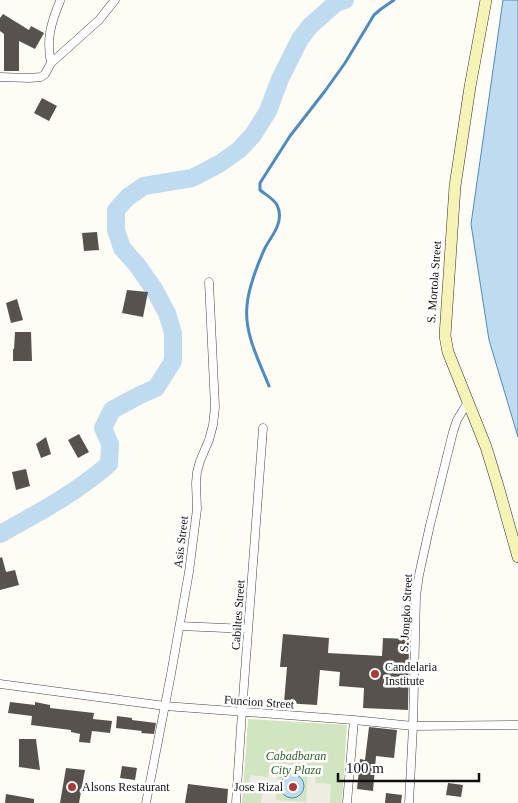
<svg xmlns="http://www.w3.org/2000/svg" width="518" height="803" viewBox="0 0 518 803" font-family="'Times New Roman',serif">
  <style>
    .green { fill: #d2e5c1 }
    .plaza { fill: #efece3; fill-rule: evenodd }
    .water { fill: #bfdbf0; stroke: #4e8bbf }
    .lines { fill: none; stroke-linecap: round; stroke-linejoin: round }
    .stream { stroke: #4e8bbf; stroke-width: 3 }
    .river { stroke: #bfdbf0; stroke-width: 18 }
    .building { fill: #58524e }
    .street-casing { stroke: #434343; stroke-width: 9 }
    .secondary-casing { stroke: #323232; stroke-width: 12 }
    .street { stroke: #fff; stroke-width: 8 }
    .secondary { stroke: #f6f3b7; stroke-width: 11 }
    .poi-dot { fill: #b13837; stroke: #fff; stroke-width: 2 }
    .labels { text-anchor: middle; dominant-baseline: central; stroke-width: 5; stroke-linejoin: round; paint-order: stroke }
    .street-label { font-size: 12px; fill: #101010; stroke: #fff }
    .poi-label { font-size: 12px; fill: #101010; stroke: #fff; text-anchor: start }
    .park-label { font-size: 12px; font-style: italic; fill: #306127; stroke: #fff }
  </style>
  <rect width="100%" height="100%" fill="#fefcf5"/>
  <path class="green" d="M248 719 347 725 342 803H242Z"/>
  <path class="plaza" d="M270 763 317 767 315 783 331 784 330 803H261L263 788 249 786 250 775 268 777ZM278 771 308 773 306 802 276 800Z"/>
  <path class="water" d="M503 0H518V437L489 340 471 224Z
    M280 786a12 12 0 1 1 24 0a12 12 0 1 1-24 0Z"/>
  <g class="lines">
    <path class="stream" d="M269 386C259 361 244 333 247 306 248 289 258 263 265 248 269 240 276 232 278 224 280 218 280 211 277 205 274 199 266 195 260 190V183L290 136 325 91 345 63 374 15 381 9 394 0"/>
    <path class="river" d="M0 534C38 513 76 493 109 464L110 444 103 428 112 410 140 395 156 388 173 361V333L167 313 154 289 137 265 122 248 116 230V210L128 197 144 186 192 178 219 164 239 150 253 135 268 111 280 79 300 39 310 26 336 3 345 0"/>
  </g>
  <path class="building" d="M3 14 29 30 31 26 44 33 35 49 19 41V71H4V34L0 31V18Z
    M42 98 57 106 49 121 34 113Z
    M97 232 99 250 84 251 82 233Z
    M127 290 148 292 143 317 122 313Z
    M17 299 23 320 11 323 6 303Z
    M15 332H31L32 361H13V349H14Z
    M79 434 89 452 78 458 68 440Z
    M46 437 51 454 41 458 36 444Z
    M26 469 30 486 16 490 12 472Z
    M2 557 6 572 15 570 19 585 0 590V558Z
    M283 634 329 638 328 653 382 656 383 638 409 639 408 710 363 708 364 688 339 686 340 672 320 670 317 705 284 703 287 667H280Z
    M10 702 35 705V702L50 705V708L94 713 93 719 112 721 110 733 92 731 90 743 79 742 80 734 71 732V730L31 725 32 716 8 713Z
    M117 716 132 718V720L156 723 154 734 141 733 142 731 116 728Z
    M369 727 397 730 394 758 376 756 373 791 357 789 360 759 365 760Z
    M19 739H36L40 770 19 767Z
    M122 766 137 768 135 780 120 778Z
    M66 768 85 770 79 803H60Z
    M448 783 463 785 461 797 446 795Z
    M188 784 228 789 227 803H185Z
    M386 793 402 795 401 803H385Z
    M6 794 34 799V803H5Z"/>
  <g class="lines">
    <g class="street-casing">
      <path id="street" d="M51 63C46 39 51 23 60 1
        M0 77 29 78 41 77 45 74 51 63 99 20 115 0
        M180 626 248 629
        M0 684 165 706 354 720 413 726 518 725
        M146 803 171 674 189 572 197 509 196 483 197 472 200 461 209 440 213 425 215 407 209 282
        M236 803 242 712 263 428
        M347 803 354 720
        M409 803 413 726 416 596 419 575 430 525 453 432 457 420 468 402"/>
    </g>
    <g class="secondary-casing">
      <path id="secondary" d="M486 0 470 87 455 186 445 336 448 352 486 447 498 486 518 557"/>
    </g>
    <use href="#street" class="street"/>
    <use href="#secondary" class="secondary"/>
  </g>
  <g class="poi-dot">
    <circle cx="375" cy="674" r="5"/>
    <circle cx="72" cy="787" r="5"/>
    <circle cx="293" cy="787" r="5"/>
  </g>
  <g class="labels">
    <g class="street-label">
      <text transform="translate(434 282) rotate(-86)">S. Mortola Street</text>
      <text transform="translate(181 542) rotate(-83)">Asis Street</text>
      <text transform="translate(406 613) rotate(-87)">S. Jongko Street</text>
      <text transform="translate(238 615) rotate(-86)">Cabiltes Street</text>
      <text transform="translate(259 702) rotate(4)">Funcion Street</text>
    </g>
    <g class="poi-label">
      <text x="385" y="667">Candelaria<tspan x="385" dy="14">Institute</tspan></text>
      <text x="82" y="787">Alsons Restaurant</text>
      <text x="283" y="787" text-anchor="end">Jose Rizal</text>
    </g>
    <g class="park-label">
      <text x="296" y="756">Cabadbaran<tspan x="296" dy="14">City Plaza</tspan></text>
    </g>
  </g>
  <path d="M338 773v8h141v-8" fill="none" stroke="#101010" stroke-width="2.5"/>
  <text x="346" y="773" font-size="15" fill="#101010" stroke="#ffffff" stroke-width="4" paint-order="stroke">100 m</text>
</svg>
